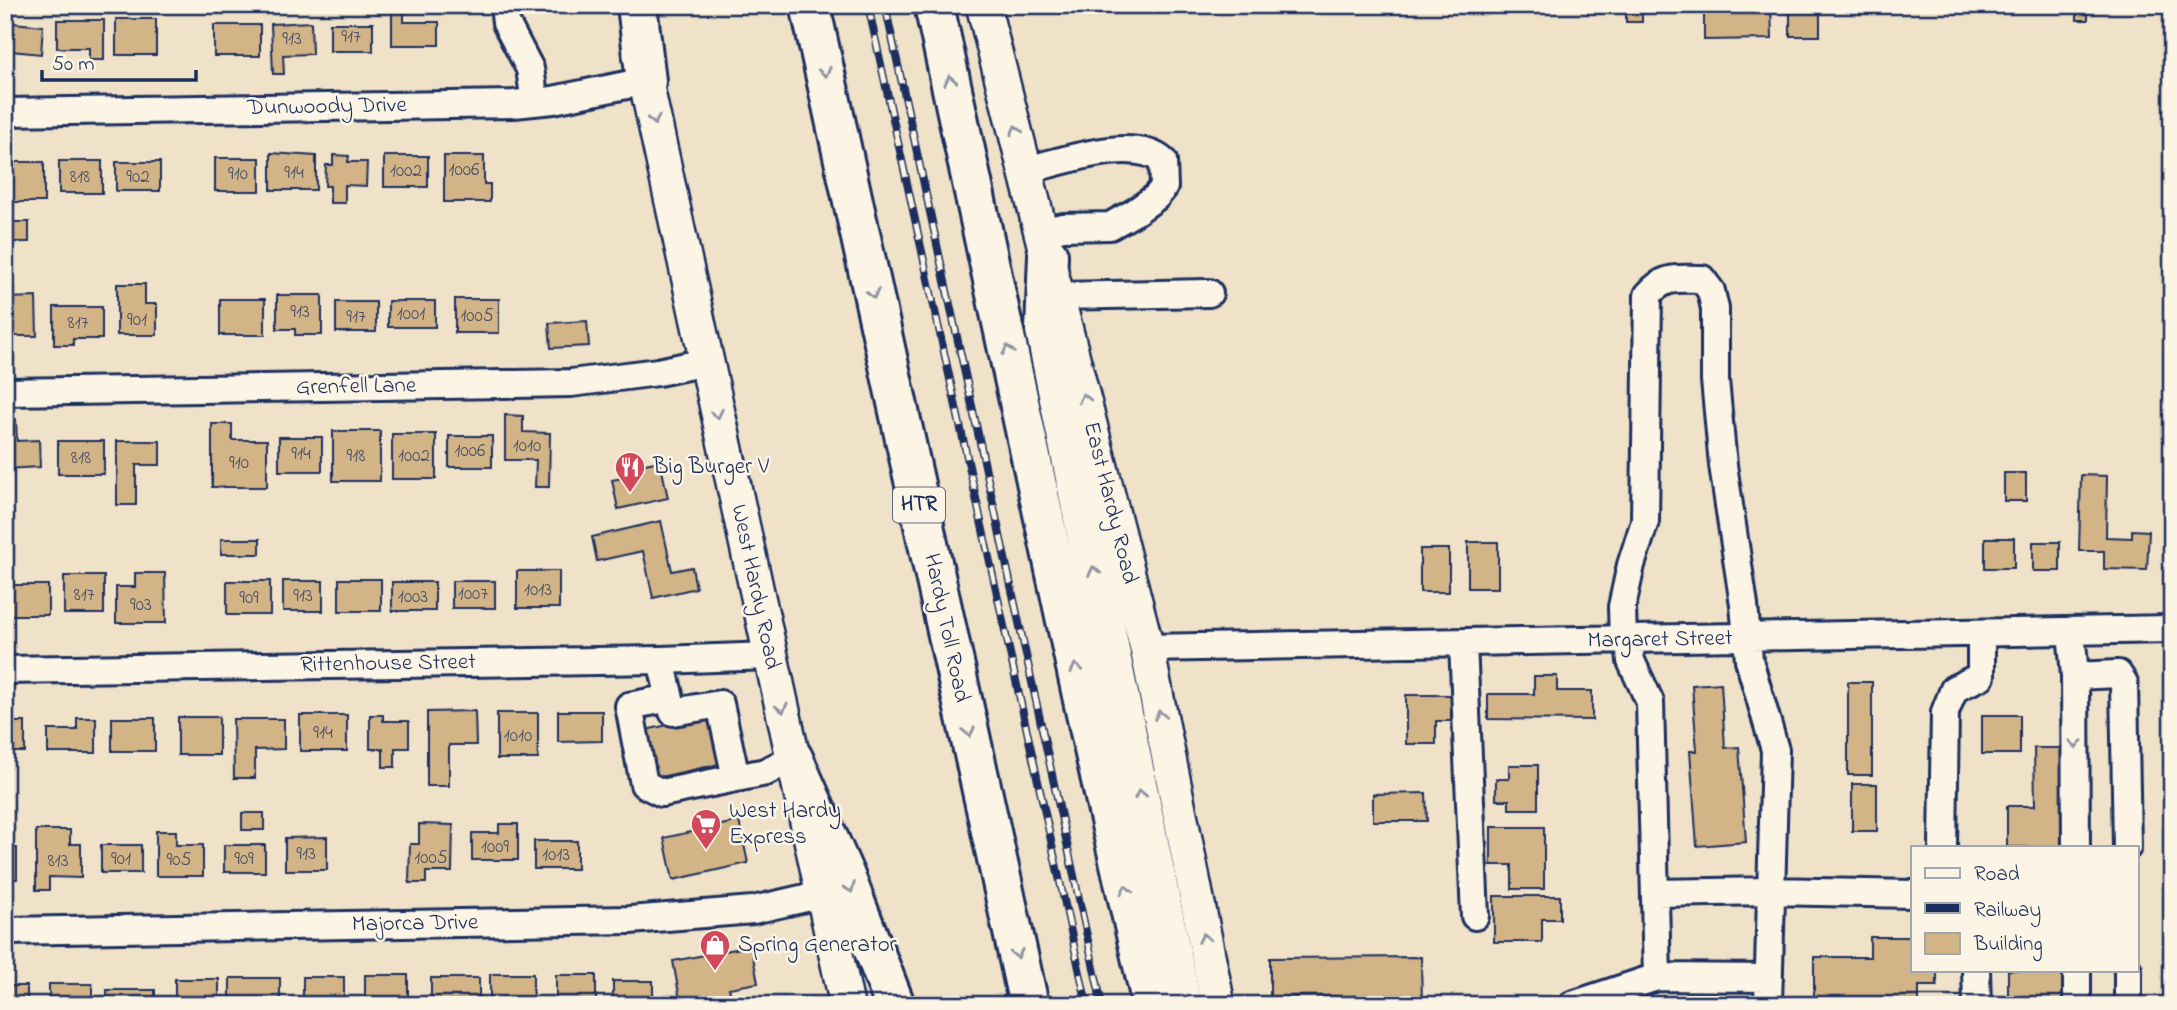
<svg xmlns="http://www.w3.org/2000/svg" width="2177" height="1010" viewBox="0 0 2177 1010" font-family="'Indie Flower',sans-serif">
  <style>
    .building { fill: #d2b486; stroke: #1b2f5e; stroke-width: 2 }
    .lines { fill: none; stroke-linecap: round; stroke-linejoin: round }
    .minor-casing { stroke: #1b2f5e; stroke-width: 32 }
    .major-casing { stroke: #1b2f5e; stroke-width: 38 }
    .highway-casing { stroke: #1b2f5e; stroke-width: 44 }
    .minor { stroke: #fcf5e5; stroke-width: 26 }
    .major { stroke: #fcf5e5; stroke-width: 33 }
    .highway { stroke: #fcf5e5; stroke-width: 38 }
    .rail-casing { stroke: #1b2f5e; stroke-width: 8 }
    .rail { stroke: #fcf5e5; stroke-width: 5; stroke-dasharray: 16; stroke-linecap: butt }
    .oneway { stroke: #8c92a2 }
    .labels { text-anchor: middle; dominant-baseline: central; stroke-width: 5; stroke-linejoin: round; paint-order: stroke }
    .number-label { font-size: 19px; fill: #495068 }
    .shield { fill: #fcf5e5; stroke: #5e6a86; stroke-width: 2 }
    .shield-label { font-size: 21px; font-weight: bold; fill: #1b2f5e }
    .street-label { font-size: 23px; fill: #1b2f5e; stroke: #fcf5e5 }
    .poi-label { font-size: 23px; fill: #1b2f5e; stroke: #fcf5e5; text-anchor: start }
  </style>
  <rect width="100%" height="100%" fill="#efe2c8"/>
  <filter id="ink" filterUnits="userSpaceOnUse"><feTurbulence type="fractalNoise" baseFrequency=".0143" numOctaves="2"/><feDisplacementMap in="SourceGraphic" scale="14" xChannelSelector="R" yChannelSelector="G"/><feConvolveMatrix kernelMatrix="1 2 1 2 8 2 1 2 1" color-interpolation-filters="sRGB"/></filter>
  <g filter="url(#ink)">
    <path class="building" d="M1541 5H1572V9H1541Z
      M1626 5H1642V22H1626Z
      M1704 5H1771L1772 39 1704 40Z
      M1790 5H1820V36H1790Z
      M2077 5H2088V20H2077Z
      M392 11H404V22H439V45H392Z
      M116 19H156V55H116Z
      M57 20H104V60H89V48H57Z
      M311 22 312 54 283 55 284 74H273L271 24Z
      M13 23 43 26 41 54 11 51Z
      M330 23H373V51H330Z
      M214 25H260V56H214Z
      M271 153 316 156V190H271Z
      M333 155 349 156 348 162H367L366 186 345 185V203H330V186H325L326 165H333Z
      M384 156H428V187H384Z
      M444 156H484V184H490V202H444Z
      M215 158H260V191H215Z
      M59 161H102V193H59Z
      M6 162H44V202H6Z
      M116 162H160V191H116Z
      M5 222H29V242H5Z
      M117 284H145V304H157V335H117Z
      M277 295H322V335H295V329H277Z
      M36 297 37 336H5V298Z
      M220 299H265V335H220Z
      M455 299H499V333H455Z
      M388 301H435V327H388Z
      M336 302H376V332H336Z
      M54 307H102V339H73V345H54Z
      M587 321 589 346 551 348 549 323Z
      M505 415 523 416V432L550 433 549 487H535L536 460H505Z
      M5 419H16L17 441 39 440 40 467 5 469Z
      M212 424H232V440H267V487H212Z
      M333 431H380V481H333Z
      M392 434H436V479H392Z
      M449 436H492V467H449Z
      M279 437H322V471H279Z
      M58 441H104V474H58Z
      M117 441H160V465H136V505H117Z
      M660 461 668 498 618 509 612 480 627 477 625 468Z
      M2004 473H2026V501H2004Z
      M2081 475 2107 476 2106 537 2132 538V530L2149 531 2147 570 2104 569V551H2079Z
      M661 521 672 571 692 567 696 588 653 598 643 551 597 561 592 537Z
      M1985 538H2014V568H1985Z
      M221 539H260V554H221Z
      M1468 542H1498V588H1468Z
      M2033 542H2060V571H2033Z
      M1420 549H1449V592H1420Z
      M517 571H559V608H517Z
      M135 573H165L166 623H116V587H135Z
      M64 576H104V614H64Z
      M339 579H381V611H339Z
      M227 581H270V615H227Z
      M283 581H323V611H283Z
      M452 581H495V608H452Z
      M392 582H435V611H392Z
      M5 585H48V615H5Z
      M1534 676H1557V691H1592V720L1488 719V694H1534Z
      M1848 682H1872V775H1848Z
      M1721 683 1725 748 1739 747 1746 842 1697 846 1690 751H1697L1692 685Z
      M1406 695H1451V721H1436V744H1406Z
      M475 711 476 745H449V786H427V712Z
      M558 711H602V741L558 742Z
      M497 713H538V759H497Z
      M300 715H347V751H300Z
      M370 715H383V721H409V748H395V767H383V749H370Z
      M713 715 724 763 651 779 641 731Z
      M1982 715H2020V754H1982Z
      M178 717H219V755H178Z
      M77 718H96V753H48V730H77Z
      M112 718H155V751H112Z
      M233 719H284V749L255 750V778H234Z
      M5 722H25V752H5Z
      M2034 748H2064V847H2007V806H2035Z
      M1509 765H1538V809H1509V800H1496V779H1509Z
      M1852 784H1877V831H1852Z
      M1426 793 1427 821H1373V794Z
      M242 813H264V830H242Z
      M739 821 748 863 673 880 664 838Z
      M419 824 453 825 452 872H426V883H409L410 844H419Z
      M499 824H518V860H472V833H499Z
      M1491 827H1544V889H1512V865H1491Z
      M36 830H70V844H81V878L49 877V890H36Z
      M156 831H176V845H203V876H156Z
      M327 837V870H285V838Z
      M534 841H577V869H534Z
      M101 845H141V873H101Z
      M224 845H265V872H224Z
      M5 848H17V879H5Z
      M1494 896H1560V919H1542V942H1494Z
      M1870 937H1913V970H1937V986H1919V1005H1814V957H1870Z
      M751 946 758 983 729 988 733 1005H681L673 961Z
      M1421 957 1422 1005H1365V996L1270 997V958Z
      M2008 970H2065V1005H1986L2008 1003Z
      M490 974H533V1005H490Z
      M365 975H408V1005H365Z
      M556 975H596V1005H556Z
      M303 977H344V1005H303Z
      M230 978H280V1005H230Z
      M431 978H479V1005H431Z
      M175 979H219V1005H175Z
      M613 981H653V1005H613Z
      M49 984H92V1005H49Z
      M5 986H27V1005H5Z
      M107 990H155V1005H107Z"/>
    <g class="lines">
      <g class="minor-casing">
        <path id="minor" d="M504 5 506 23 530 69 535 102
          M5 112 514 104 553 100 646 81
          M1026 170C1061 162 1133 135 1163 161L1164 187 1156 197 1135 212 1110 226 1063 227 1042 232
          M1058 296 1209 293
          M5 392 571 383 658 372 706 362
          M2071 631 2075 676 2076 847
          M1623 641 1622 607 1631 565 1645 521 1648 295C1665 275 1677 279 1702 279L1711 291 1715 309V380L1723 465 1744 605 1749 660 1775 750 1768 1005
          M1629 641 1631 661 1650 702 1657 977 1769 978
          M1463 643 1475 916
          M1147 648 2172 629
          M661 660 673 712 720 704 736 778 766 772 793 758
          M5 670 661 660 770 656
          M2075 676 2118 674 2124 683 2127 847
          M670 698 629 706 644 784 662 793 736 778
          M1943 847 1945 712 1954 689 1981 676V633
          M1655 893 1771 891 1913 894
          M5 931 630 920 753 910 823 894
          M1976 970 1977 1005
          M2077 970V1005
          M2128 970V1005
          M1572 1005 1657 977"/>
      </g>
      <g class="major-casing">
        <path id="major" d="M983 5 1147 648 1218 1005
          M640 55 847 1005"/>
      </g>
      <g class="highway-casing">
        <path id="highway" d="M637 5 646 81
          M810 5 1029 1005
          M934 5 1086 714 1152 1005
          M1048 255 1045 330 1182 1005
          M793 758 845 876 895 1005"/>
      </g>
      <use href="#minor" class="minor"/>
      <use href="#major" class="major"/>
      <use href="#highway" class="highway"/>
      <g class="rail-casing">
        <path id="rail" d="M868 5 1087 1005
          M885 5 1102 1005"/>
      </g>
      <use href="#rail" class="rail"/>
    </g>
    <defs><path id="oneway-chevron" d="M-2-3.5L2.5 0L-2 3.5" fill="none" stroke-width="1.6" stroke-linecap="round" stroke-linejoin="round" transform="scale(1.75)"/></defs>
    <g class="oneway">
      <use href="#oneway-chevron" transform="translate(825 72) rotate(78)"/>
      <use href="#oneway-chevron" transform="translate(950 80) rotate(-102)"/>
      <use href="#oneway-chevron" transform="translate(654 120) rotate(78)"/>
      <use href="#oneway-chevron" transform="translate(1016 130) rotate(-104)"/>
      <use href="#oneway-chevron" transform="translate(873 294) rotate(78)"/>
      <use href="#oneway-chevron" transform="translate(1008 350) rotate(-102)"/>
      <use href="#oneway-chevron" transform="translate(1084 398) rotate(-104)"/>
      <use href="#oneway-chevron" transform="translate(717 414) rotate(78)"/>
      <use href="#oneway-chevron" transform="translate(1094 571) rotate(-102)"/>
      <use href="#oneway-chevron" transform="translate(1076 668) rotate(-102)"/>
      <use href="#oneway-chevron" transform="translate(782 708) rotate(77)"/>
      <use href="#oneway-chevron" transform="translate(1160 715) rotate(-101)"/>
      <use href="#oneway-chevron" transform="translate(969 732) rotate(78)"/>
      <use href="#oneway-chevron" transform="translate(2076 744) rotate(89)"/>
      <use href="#oneway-chevron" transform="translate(1140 794) rotate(-102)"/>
      <use href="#oneway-chevron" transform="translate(850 888) rotate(68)"/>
      <use href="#oneway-chevron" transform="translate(1126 890) rotate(-103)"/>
      <use href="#oneway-chevron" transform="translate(1204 938) rotate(-101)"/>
      <use href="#oneway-chevron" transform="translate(1017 954) rotate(78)"/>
    </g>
  </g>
  <defs>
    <g id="restaurant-pin" transform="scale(1.575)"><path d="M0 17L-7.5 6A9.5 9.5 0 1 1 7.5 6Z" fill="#d1495b" stroke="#fcf5e5"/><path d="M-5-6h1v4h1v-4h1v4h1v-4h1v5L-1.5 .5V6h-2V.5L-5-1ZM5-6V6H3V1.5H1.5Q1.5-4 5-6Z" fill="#fff"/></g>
    <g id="supermarket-pin" transform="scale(1.575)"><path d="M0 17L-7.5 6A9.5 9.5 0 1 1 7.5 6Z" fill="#d1495b" stroke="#fcf5e5"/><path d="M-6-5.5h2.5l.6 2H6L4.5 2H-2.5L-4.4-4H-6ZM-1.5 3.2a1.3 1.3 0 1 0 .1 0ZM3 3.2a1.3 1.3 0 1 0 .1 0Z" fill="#fff"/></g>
    <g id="shop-pin" transform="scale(1.575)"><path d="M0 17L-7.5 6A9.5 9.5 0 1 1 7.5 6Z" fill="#d1495b" stroke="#fcf5e5"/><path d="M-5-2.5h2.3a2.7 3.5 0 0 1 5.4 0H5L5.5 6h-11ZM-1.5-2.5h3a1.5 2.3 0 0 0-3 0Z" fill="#fff"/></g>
  </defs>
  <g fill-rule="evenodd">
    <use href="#restaurant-pin" x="630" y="467"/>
    <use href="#supermarket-pin" x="706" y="824"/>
    <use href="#shop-pin" x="715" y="945"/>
  </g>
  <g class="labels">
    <g class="number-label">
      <text x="351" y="37">917</text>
      <text x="292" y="39">913</text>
      <text x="464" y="170">1006</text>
      <text x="406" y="171">1002</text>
      <text x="294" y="173">914</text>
      <text x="238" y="174">910</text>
      <text x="80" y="177">818</text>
      <text x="138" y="177">902</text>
      <text x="300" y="312">913</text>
      <text x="411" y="314">1001</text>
      <text x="477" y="316">1005</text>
      <text x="356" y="317">917</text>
      <text x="137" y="320">901</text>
      <text x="78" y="323">817</text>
      <text x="527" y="446">1010</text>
      <text x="470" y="451">1006</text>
      <text x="301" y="454">914</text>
      <text x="356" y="456">918</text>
      <text x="414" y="456">1002</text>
      <text x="81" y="458">818</text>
      <text x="239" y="463">910</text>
      <text x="538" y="590">1013</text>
      <text x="473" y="594">1007</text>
      <text x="84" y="595">817</text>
      <text x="303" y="596">913</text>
      <text x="413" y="597">1003</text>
      <text x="249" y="598">909</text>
      <text x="141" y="605">903</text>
      <text x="323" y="733">914</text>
      <text x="518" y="736">1010</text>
      <text x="495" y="847">1009</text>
      <text x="306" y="854">913</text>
      <text x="556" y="855">1013</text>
      <text x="431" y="858">1005</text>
      <text x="121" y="859">901</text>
      <text x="244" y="859">909</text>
      <text x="179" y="860">905</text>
      <text x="58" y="861">813</text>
    </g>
    <rect class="shield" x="893" y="487.5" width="52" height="35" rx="5"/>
    <g class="shield-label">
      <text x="919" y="505">HTR</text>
    </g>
    <g class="street-label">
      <text transform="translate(327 107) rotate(-1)">Dunwoody Drive</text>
      <text transform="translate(356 387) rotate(-1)">Grenfell Lane</text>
      <text transform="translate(1110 503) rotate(76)">East Hardy Road</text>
      <text transform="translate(755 587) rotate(78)">West Hardy Road</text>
      <text transform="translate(946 628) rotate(78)">Hardy Toll Road</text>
      <text transform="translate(1660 640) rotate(-1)">Margaret Street</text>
      <text transform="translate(388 664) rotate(-1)">Rittenhouse Street</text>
      <text transform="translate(415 924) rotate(-1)">Majorca Drive</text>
    </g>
    <g class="poi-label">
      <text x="653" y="467">Big Burger V</text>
      <text x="729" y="811">West Hardy<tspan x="729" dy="26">Express</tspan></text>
      <text x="738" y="945">Spring Generator</text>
    </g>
  </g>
  <rect width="2177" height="1010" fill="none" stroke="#fcf5e5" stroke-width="28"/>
  <rect x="14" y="14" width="2149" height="982" fill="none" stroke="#1b2f5e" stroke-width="2.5" filter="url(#ink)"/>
  <rect x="1911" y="846" width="228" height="126" fill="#fcf5e5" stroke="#a2a6af" stroke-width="2"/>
  <rect x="1925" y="868" width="35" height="10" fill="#fcf5e5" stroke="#a2a6af" stroke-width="2"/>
  <text x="1974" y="880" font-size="21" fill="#1b2f5e">Road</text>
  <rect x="1925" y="903" width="35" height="10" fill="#1b2f5e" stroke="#a2a6af" stroke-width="2"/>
  <text x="1974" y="916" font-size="21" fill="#1b2f5e">Railway</text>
  <rect x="1925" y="933" width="35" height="21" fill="#d2b486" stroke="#a2a6af" stroke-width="2"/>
  <text x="1974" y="950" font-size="21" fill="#1b2f5e">Building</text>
  <path d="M42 70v10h154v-10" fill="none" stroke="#1b2f5e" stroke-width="3.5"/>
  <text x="52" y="70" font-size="21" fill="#1b2f5e" stroke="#fcf5e5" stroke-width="5" paint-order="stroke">50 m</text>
</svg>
